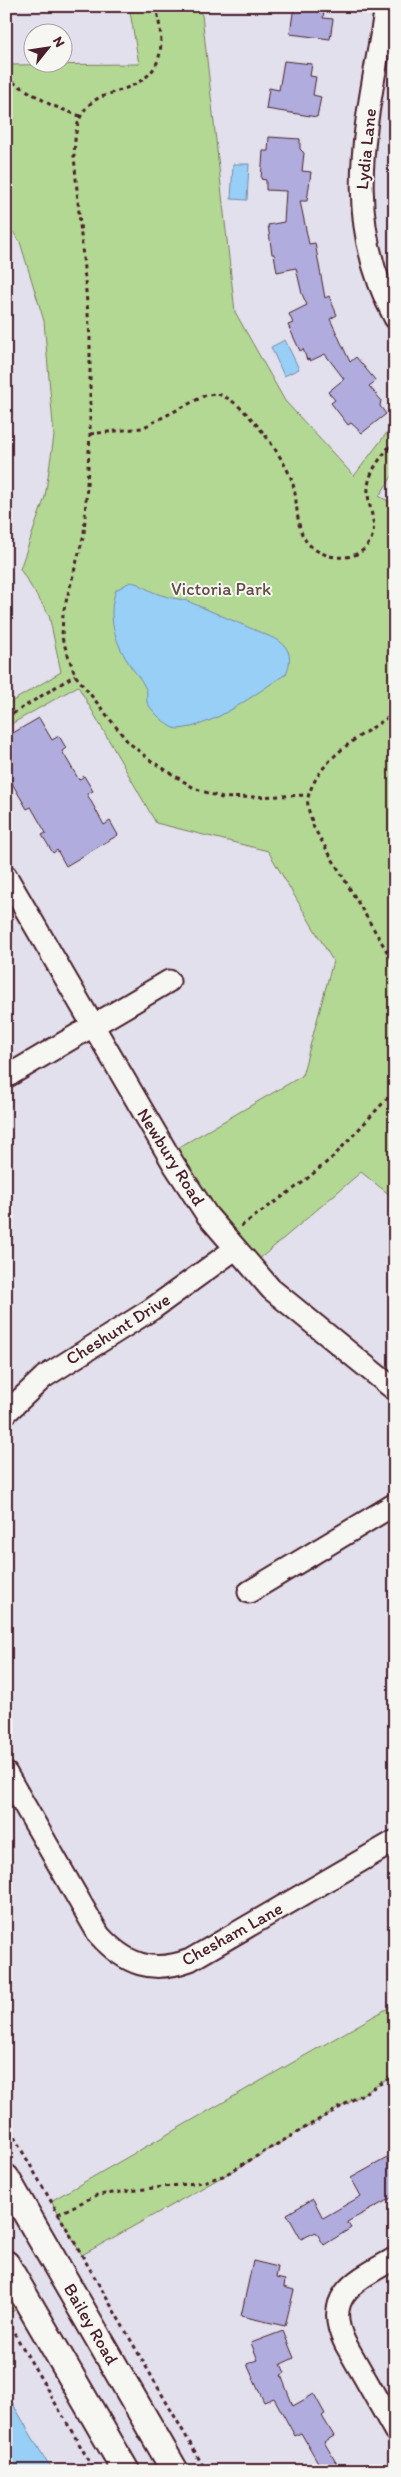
<svg xmlns="http://www.w3.org/2000/svg" width="401" height="2477" viewBox="0 0 401 2477" font-family="Itim,sans-serif">
  <style>
    .green { fill: #b3d894; stroke: #7e7c60 }
    .water { fill: #97cff6; stroke: #7889a5 }
    .building { fill: #b0adde; stroke: #4a1f2b }
    .lines { fill: none; stroke-linecap: round; stroke-linejoin: round }
    .minor-casing { stroke: #4a1f2b; stroke-width: 25 }
    .major-casing { stroke: #4a1f2b; stroke-width: 30 }
    .path { stroke: #4a1f2b; stroke-width: 3; stroke-dasharray: 4 4; stroke-linecap: butt }
    .minor { stroke: #f6f6f2; stroke-width: 21 }
    .major { stroke: #f6f6f2; stroke-width: 26 }
    .labels { text-anchor: middle; dominant-baseline: central; stroke-width: 4; stroke-linejoin: round; paint-order: stroke }
    .street-label { font-size: 18px; fill: #4a1f2b; stroke: #f6f6f2 }
    .park-label { font-size: 18px; fill: #644d45; stroke: #f6f6f2 }
  </style>
  <rect width="100%" height="100%" fill="#e1e0ec"/>
  <filter id="ink" filterUnits="userSpaceOnUse"><feTurbulence type="fractalNoise" baseFrequency=".02" numOctaves="2"/><feDisplacementMap in="SourceGraphic" scale="10" xChannelSelector="R" yChannelSelector="G"/><feConvolveMatrix kernelMatrix="1 2 1 2 8 2 1 2 1" color-interpolation-filters="sRGB"/></filter>
  <g filter="url(#ink)">
    <path class="green" d="M129 6H194L202 15 235 312 285 401 354 476 395 422V472L379 496 395 505V1199L361 1172 250 1267 167 1154 302 1076 333 961 268 851 156 823 78 686 6 727V705L61 672 49 615 20 569 45 497 54 436 44 321 20 242 6 222V65L139 64Z
      M395 2004V2075L238 2168 82 2255 51 2201Z
      M6 2289 17 2309 6 2315Z"/>
    <path class="water" d="M233 164H249L247 200 231 199Z
      M285 340 299 369 284 376 271 347Z
      M130 582C140 583 144 588 153 592 163 596 174 599 185 600L278 640C291 649 292 660 286 674 256 693 214 727 178 729 170 729 150 710 147 702 146 698 148 692 145 687 141 678 133 671 128 662 114 640 107 615 116 590Z
      M6 2392 52 2471H6Z"/>
    <path class="building" d="M294 6H325L323 18 333 19 330 39 290 34Z
      M284 61 312 64 310 76 316 77 313 95 321 97 317 117 266 109 269 88 279 90Z
      M269 137 300 139V149L304 153 302 171 311 172 307 201H300L309 244 315 243 325 298 329 296 337 315 330 319 350 362 356 357 376 381 369 386 381 400 380 406 386 414 362 433 351 423 348 425 331 403 335 400 328 392 344 379 325 354 310 361 309 359 307 360 303 349 300 351 288 325 293 323 289 314 307 305 302 294 296 268 277 272 274 254H272L268 225 284 222 286 191 266 190V180L261 179 263 151H268Z
      M39 718 52 740 59 736 66 748 62 751 79 780 84 776 93 791 87 794 104 825 110 821 118 835 66 866 57 850 53 853 42 835 46 833 31 807 27 809 6 773V737Z
      M387 2158 395 2171V2196L347 2222 351 2228 324 2245 316 2232 301 2239 287 2214 313 2199 323 2218 361 2196 351 2178Z
      M253 2261 278 2267 276 2278 285 2280 284 2287 294 2290 285 2326 241 2316Z
      M283 2331 294 2358 281 2364 285 2373 281 2375 293 2406 314 2394 325 2414 322 2416 334 2436 324 2442 341 2471H323L301 2433 295 2436 274 2398 264 2402 256 2385 247 2364 258 2360 251 2343Z"/>
    <g class="lines">
      <g class="minor-casing">
        <path id="minor" d="M386 6C369 117 338 212 395 318
          M6 876 173 1163 207 1215 271 1289 395 1390
          M6 1077 169 981
          M6 1413 44 1377 152 1309 235 1249
          M249 1592 395 1504
          M6 1773 99 1935C126 1965 152 1974 190 1960L395 1841
          M395 2258C359 2279 321 2294 345 2343L395 2431"/>
      </g>
      <g class="major-casing">
        <path id="major" d="M6 2178 175 2471
          M6 2264 126 2471"/>
      </g>
      <path class="path" d="M156 6C165 49 166 76 118 91 107 95 96 97 88 106 75 119 75 139 74 156L90 337V434L84 534 63 613 62 638 75 675 128 742 150 760 194 788 222 798 309 795
        M6 78 51 105 80 116
        M90 434 142 428 206 395C209 395 214 394 217 394 243 399 282 455 291 478 298 496 295 516 302 534 311 557 350 566 366 547 384 526 363 505 369 481 373 465 385 453 395 439
        M395 713C364 734 322 755 309 794 305 805 311 817 314 828L395 965
        M6 718 75 675
        M241 1226 302 1183 334 1156 395 1090
        M6 2123 206 2471
        M58 2214 97 2195 203 2182 223 2176 395 2075
        M6 2319 95 2471"/>
      <use href="#minor" class="minor"/>
      <use href="#major" class="major"/>
    </g>
  </g>
  <g class="labels">
    <g class="street-label">
      <text transform="translate(366 149) rotate(-84)">Lydia Lane</text>
      <text transform="translate(171 1157) rotate(58)">Newbury Road</text>
      <text transform="translate(118 1329) rotate(-32)">Cheshunt Drive</text>
      <text transform="translate(232 1934) rotate(-29)">Chesham Lane</text>
      <text transform="translate(91 2324) rotate(60)">Bailey Road</text>
    </g>
    <g class="park-label">
      <text x="221" y="589">Victoria Park</text>
    </g>
  </g>
  <rect width="401" height="2477" fill="none" stroke="#f6f6f2" stroke-width="25"/>
  <rect x="12" y="12" width="376" height="2452" fill="none" stroke="#4a1f2b" stroke-width="2" filter="url(#ink)"/>
  <g transform="translate(48 48) rotate(60)"><circle r="24" fill="#f6f6f2" stroke="#b1a0a2"/>
  <path d="M0-4L9 19L0 12L-9 19Z" fill="#4a1f2b"/>
  <text y="-8" font-size="14" font-weight="bold" text-anchor="middle" fill="#4a1f2b">N</text>
  </g>
</svg>
